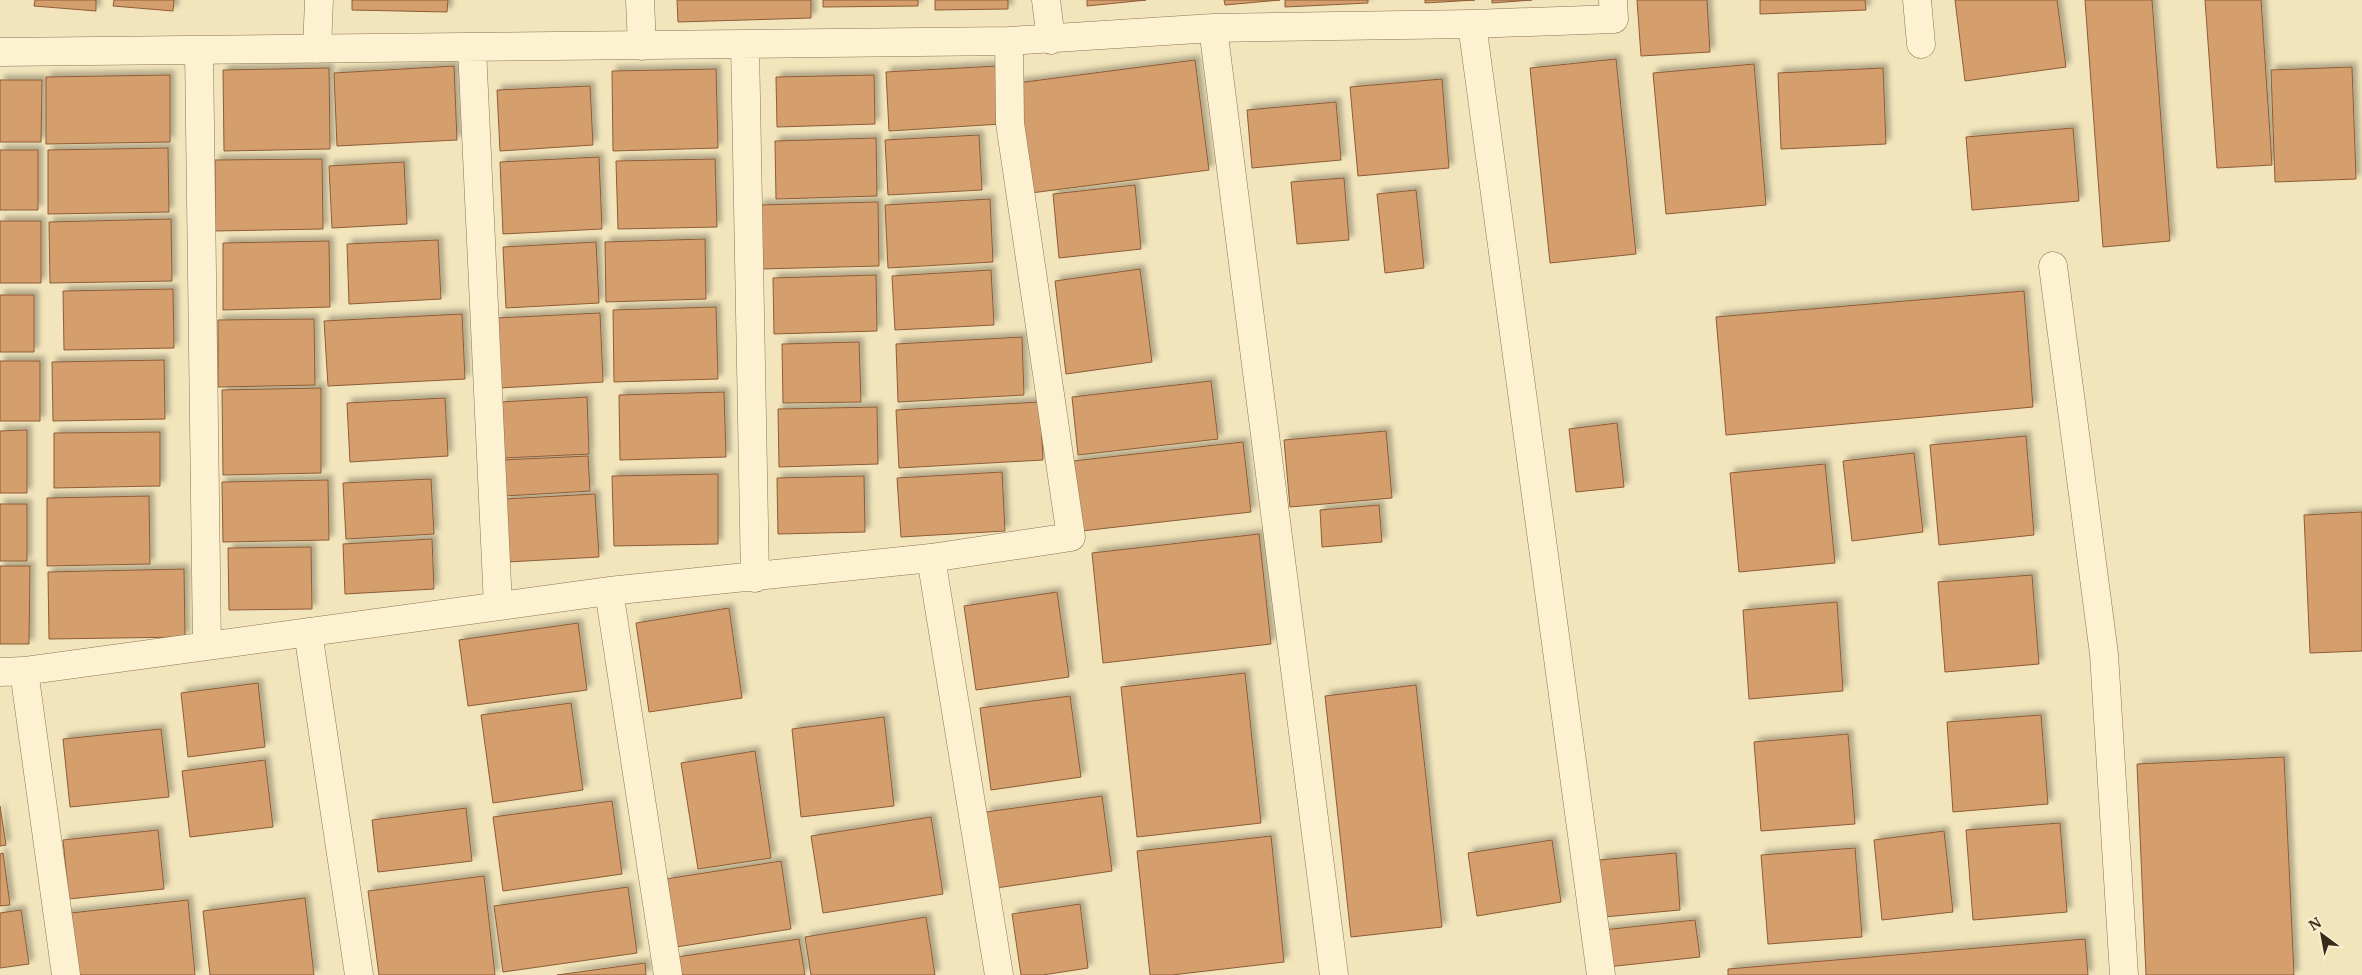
<svg xmlns="http://www.w3.org/2000/svg" width="2362" height="975" viewBox="0 0 2362 975" font-family="Merriweather,serif">
  <style>
    .building { fill: #d59e6d; stroke: #8d5d37; filter: url(#shadow) }
    .lines { fill: none; stroke-linecap: round; stroke-linejoin: round }
    .street-casing { stroke: #8c7454; stroke-width: 29 }
    .street { stroke: #fcf1d0; stroke-width: 28 }
  </style>
  <defs>
    <filter id="shadow"><feDropShadow dx="4.5" dy="-4.5" stdDeviation="2.5" flood-color="#0004"/></filter>
  </defs>
  <rect width="100%" height="100%" fill="#f2e5bc"/>
  <path class="building" d="M35 0H96V11L34 6Z
    M114 0H174L173 11 113 6Z
    M352 0H448L447 12 352 10Z
    M677 0H811V18L678 22Z
    M823 0H918V6L823 7Z
    M935 0H1008V9L935 10Z
    M1087 0H1146L1087 6Z
    M1224 0H1280L1225 5Z
    M1285 0H1368V3L1285 7Z
    M1425 0H1475L1425 3Z
    M1492 0H1532L1492 3Z
    M1637 0H1707L1710 52 1641 56Z
    M1760 0H1865L1866 10 1760 14Z
    M1955 0H2057L2066 67 1965 81Z
    M2085 0H2152L2170 241 2103 247Z
    M2205 0H2261L2272 165 2217 168Z
    M1616 59 1636 254 1550 263 1530 68Z
    M1195 60 1209 170 1031 193 1017 83Z
    M1754 64 1766 205 1666 214 1653 73Z
    M454 66 457 140 337 146 334 73Z
    M998 66 1001 124 889 131 886 72Z
    M2352 67 2356 179 2275 182 2271 70Z
    M329 68 330 149 224 151 223 70Z
    M1883 68 1886 144 1781 149 1778 73Z
    M716 69 718 148 613 151 612 71Z
    M170 75V142L46 144V77Z
    M874 75 875 124 777 127 776 77Z
    M1442 79 1449 168 1358 176 1350 87Z
    M0 80H42L41 142H0Z
    M590 86 593 145 500 151 497 90Z
    M1336 102 1341 160 1252 168 1247 110Z
    M2073 128 2079 201 1972 210 1966 137Z
    M979 135 982 190 888 195 885 140Z
    M876 138 877 196 776 199 775 141Z
    M168 148 169 212 48 214V150Z
    M0 150H38V210H0Z
    M599 157 602 229 503 234 500 162Z
    M322 159 323 229 215 231V160Z
    M715 159 717 227 618 229 616 161Z
    M404 162 407 224 332 228 329 166Z
    M1344 178 1349 240 1297 244 1291 182Z
    M1135 185 1141 249 1059 258 1053 194Z
    M1416 190 1424 268 1385 273 1377 194Z
    M990 199 993 262 888 268 885 205Z
    M878 202 879 266 761 269 759 205Z
    M171 219 172 281 50 283 49 222Z
    M0 221H41V283H0Z
    M705 239 706 299 606 302 605 242Z
    M438 240 441 299 349 304 347 244Z
    M329 241 330 307 223 310V243Z
    M596 242 599 303 506 308 503 247Z
    M1140 269 1152 362 1066 374 1055 281Z
    M991 270 994 325 895 330 892 276Z
    M876 275 877 331 774 334 773 278Z
    M173 289 174 348 64 350 63 291Z
    M2024 291 2033 407 1726 435 1716 317Z
    M0 295H34V352H0Z
    M716 307 718 379 614 382 613 310Z
    M600 313 603 382 500 388 497 318Z
    M462 314 465 379 328 386 324 321Z
    M314 319 315 385 218 387V320Z
    M1022 337 1024 395 898 402 896 344Z
    M859 342 861 402 783 403 782 344Z
    M164 360 165 419 53 421 52 362Z
    M0 361H40V421H0Z
    M1211 381 1218 439 1078 455 1072 397Z
    M321 388V473L223 475 222 390Z
    M724 392 726 457 620 460 619 395Z
    M587 397 589 454 504 458 501 402Z
    M445 398 448 456 350 462 347 403Z
    M1040 402 1043 460 899 468 896 410Z
    M877 407 878 464 779 467 778 409Z
    M1617 423 1624 487 1576 492 1569 429Z
    M27 430V493H0V431Z
    M1386 431 1392 498 1290 507 1284 440Z
    M160 432V486L54 488V433Z
    M2026 436 2034 535 1939 545 1930 445Z
    M1243 442 1251 512 1081 531 1073 461Z
    M1914 453 1923 532 1852 541 1843 461Z
    M588 456 590 491 504 496 502 460Z
    M1825 464 1835 563 1739 572 1730 473Z
    M1002 472 1005 531 901 537 897 478Z
    M718 474V544L614 546 612 476Z
    M864 476 865 532 778 534 777 478Z
    M431 479 434 534 346 539 343 483Z
    M328 480 329 540 223 542 222 482Z
    M595 494 599 557 507 562 504 499Z
    M149 496 150 564 47 566V498Z
    M0 504H27V561H0Z
    M1379 505 1382 542 1322 547 1320 510Z
    M2362 512V651L2310 653 2304 515Z
    M1259 534 1271 644 1103 663 1092 553Z
    M432 539 434 589 345 594 343 544Z
    M311 547 312 609 229 610 228 548Z
    M0 566H30L29 644H0Z
    M184 569 185 637 49 639 48 572Z
    M2032 575 2039 664 1945 672 1938 582Z
    M1057 592 1069 677 976 690 964 606Z
    M1837 602 1843 691 1749 699 1743 610Z
    M729 608 742 698 649 712 636 623Z
    M578 623 587 690 468 706 459 640Z
    M1245 673 1261 823 1137 837 1121 687Z
    M258 683 265 747 188 757 181 693Z
    M1416 685 1442 927 1351 937 1325 696Z
    M1070 696 1081 777 991 790 980 708Z
    M571 703 583 790 493 803 481 715Z
    M2041 715 2048 804 1953 812 1947 722Z
    M884 717 894 806 801 817 792 729Z
    M161 729 169 797 70 807 63 739Z
    M1848 734 1855 824 1761 831 1754 742Z
    M755 751 771 858 698 869 681 763Z
    M2284 757 2294 975H2146L2137 764Z
    M265 760 273 827 190 837 182 771Z
    M1102 796 1112 871 996 888 986 812Z
    M612 801 622 874 503 891 493 817Z
    M0 806 6 845 0 846Z
    M466 808 472 861 378 872 372 820Z
    M931 817 943 894 823 913 811 836Z
    M2060 823 2067 912 1973 920 1966 830Z
    M158 830 164 889 69 899 63 840Z
    M1944 831 1953 912 1882 920 1874 840Z
    M1271 836 1284 962 1172 975H1150L1137 851Z
    M1552 840 1561 902 1477 916 1468 853Z
    M1855 848 1862 937 1768 944 1761 855Z
    M3 853 10 905 0 906V854Z
    M1676 853 1680 910 1604 917 1599 860Z
    M781 861 791 929 676 947 666 879Z
    M484 876 495 975H379L368 891Z
    M628 887 637 953 503 972 494 906Z
    M305 898 314 975H210L203 911Z
    M188 900 195 975H68L62 914Z
    M1080 904 1088 968 1043 975H1021L1012 914Z
    M21 910 29 964 0 968V913Z
    M926 917 935 975H811L805 937Z
    M1695 920 1700 957 1607 967 1603 930Z
    M799 939 805 975H680L677 957Z
    M2085 939 2088 975H1728V969Z
    M645 963 646 975H557Z"/>
  <g class="lines">
    <g class="street-casing">
      <path id="street" d="M640 0 642 46
        M1046 0 1051 40
        M1917 0 1921 44
        M1472 24 1601 975
        M1213 28 1334 975
        M745 45 755 578
        M472 48 498 606
        M317 49 319 0
        M199 50 207 646
        M0 52 1009 41 1213 28 1472 24 1614 19 1613 0
        M2053 266 2104 654 2124 975
        M931 558 1071 537 1010 123 1009 41
        M609 591 668 975
        M308 632 359 975
        M24 671 66 975
        M0 672 24 671 609 591 931 558 999 975"/>
    </g>
    <use href="#street" class="street"/>
  </g>
  <g transform="translate(2322 935) rotate(328)" stroke="#f9eecc" stroke-width="4" paint-order="stroke">
  <path d="M0-4L9 19L0 12L-9 19Z" fill="#392b1a"/>
  <text y="-8" font-size="14" font-weight="bold" text-anchor="middle" fill="#392b1a">N</text>
  </g>
</svg>
